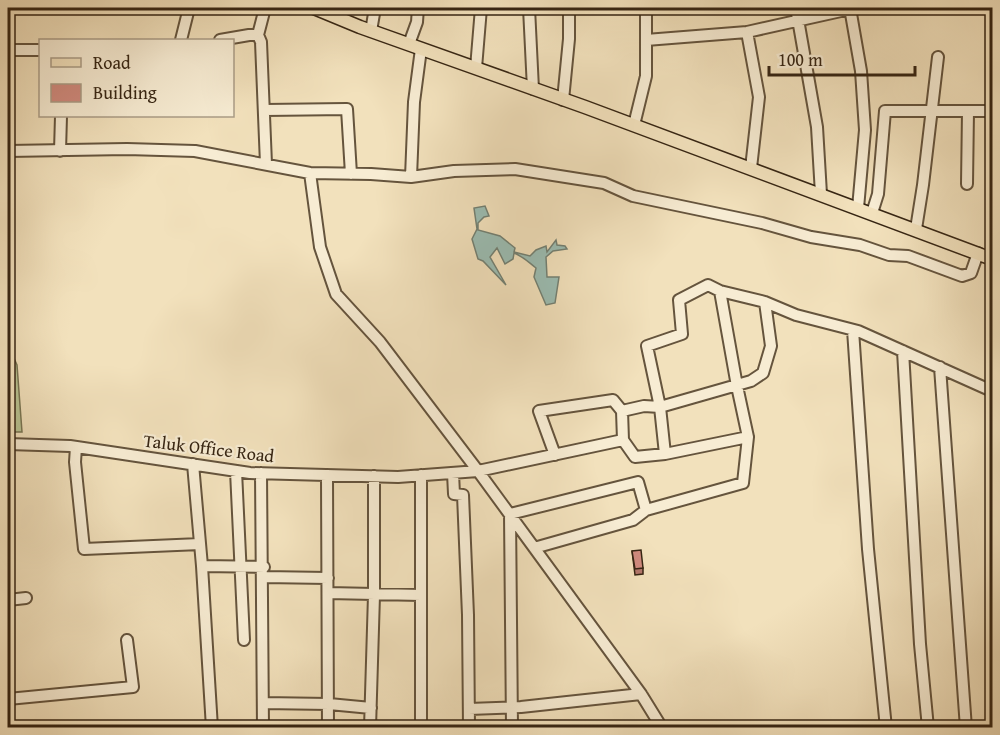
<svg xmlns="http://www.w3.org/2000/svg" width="1000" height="735" viewBox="0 0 1000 735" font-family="'Gentium Book Plus',serif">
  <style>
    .green { fill: #b8c392; stroke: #777452; stroke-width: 1.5 }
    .water { fill: #9bbdb3; stroke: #738073; stroke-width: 1.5 }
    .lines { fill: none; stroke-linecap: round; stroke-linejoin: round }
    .minor-casing { stroke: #65543d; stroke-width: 14 }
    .major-casing { stroke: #362513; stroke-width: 15 }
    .minor { stroke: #f7ecd3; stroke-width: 10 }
    .major { stroke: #f2e1bc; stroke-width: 12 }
    .wall { fill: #b3776c; stroke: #362513; stroke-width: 1.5 }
    .building { fill: #d08a7e; stroke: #362513; stroke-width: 1.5 }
    .labels { text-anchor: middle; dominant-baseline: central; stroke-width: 4.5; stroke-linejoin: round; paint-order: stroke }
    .street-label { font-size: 18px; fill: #362513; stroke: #f7ecd3 }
  </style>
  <rect width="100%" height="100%" fill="#f2e1bc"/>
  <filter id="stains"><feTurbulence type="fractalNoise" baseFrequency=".00333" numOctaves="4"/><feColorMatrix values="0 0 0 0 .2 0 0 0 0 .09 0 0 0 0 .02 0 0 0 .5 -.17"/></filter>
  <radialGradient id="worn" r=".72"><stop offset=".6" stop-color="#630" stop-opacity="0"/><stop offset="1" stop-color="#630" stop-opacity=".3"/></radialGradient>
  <path class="green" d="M8 345 17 365 22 432H8Z"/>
  <path class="water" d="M485 206 489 216 484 217 478 223V230L500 236 515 248 514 252 530 256 536 250 546 246 547 252 556 240 557 245 565 246 567 249 553 251 546 257 547 277H559L555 303 546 305 534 277 536 268C528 262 524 257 514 253L513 259 505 264 497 248 490 257 506 285 483 261 478 259 472 239 477 229 474 208Z"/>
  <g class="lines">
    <g class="minor-casing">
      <path id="minor" d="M265 8 258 35 261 42 266 164
        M529 8 533 89
        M796 8 817 127 821 194
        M850 8 861 71 865 130 858 208
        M371 31 375 8
        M747 32 759 97 751 168
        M181 40 189 8
        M220 40 249 35H258
        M646 40 747 32 850 9
        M409 44 417 22 418 8
        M8 50H40
        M476 68 481 8
        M563 100 569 39V8
        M265 110 347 109 351 174
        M634 125 646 76V8
        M8 151 127 149 195 151 310 173 371 174 411 177 454 171 515 169 604 183 633 196 762 223 811 237 860 245 889 255 908 256 962 276 971 273 978 253
        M60 151 61 116
        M310 173 320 247 336 294 380 342 478 471 641 694 662 728
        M411 177 414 102 421 49
        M967 184 968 111
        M872 213 878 194 885 111H992
        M916 229 923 185 938 57
        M720 291 737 386 748 437 665 454 660 407 647 346 682 334 679 300 708 285 720 291 765 302 796 315 858 331 992 391
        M853 330 868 549 886 728
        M903 351 920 644 928 728
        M940 367 966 728
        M623 440 635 457 665 454
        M8 444 70 446 250 473 398 477 478 471 623 440 622 411 644 406 660 407 751 381 763 373 771 346 765 302
        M76 447 75 462 84 549 200 544
        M555 455 539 411 613 400 622 411
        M193 464 202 566 264 567
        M236 471 244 640
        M261 473 263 728
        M453 473 454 494 463 495 468 615 469 728
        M327 475 328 728
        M421 475V728
        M534 548 633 520 646 510
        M202 566 212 728
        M264 577 328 578
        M328 593 421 595
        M8 600 26 598
        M8 699 133 687 127 640
        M263 703 329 704 371 708
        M469 709 521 707 641 694
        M370 728 374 595V476
        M512 728 510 514 638 482 646 510 743 483 748 437"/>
    </g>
    <g class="major-casing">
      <path id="major" d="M314 8 360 27 585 107 992 259"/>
    </g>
    <use href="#minor" class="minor"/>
    <use href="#major" class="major"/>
  </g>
  <path class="wall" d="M632 551 643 568V574L635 575Z"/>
  <path class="building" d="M641 550 643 568 635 569 632 551Z"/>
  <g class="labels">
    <g class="street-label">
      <text transform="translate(209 448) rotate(7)">Taluk Office Road</text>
    </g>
  </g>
  <rect width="1000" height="735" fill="none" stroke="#f2e1bc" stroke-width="30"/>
  <rect x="9" y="9" width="982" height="717" fill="none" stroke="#362513" stroke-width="3"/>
  <rect x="15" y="15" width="970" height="705" fill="none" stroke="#362513" stroke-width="1.5"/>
  <rect x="39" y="39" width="195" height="78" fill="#f7ecd3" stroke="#aa9c86" stroke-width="1.5"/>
  <rect x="51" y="58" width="30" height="9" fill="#f2e1bc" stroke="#aa9c86" stroke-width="1.5"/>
  <text x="93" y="69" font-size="18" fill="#362513">Road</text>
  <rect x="51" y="84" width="30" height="18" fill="#d08a7e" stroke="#aa9c86" stroke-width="1.5"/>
  <text x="93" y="99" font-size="18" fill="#362513">Building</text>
  <path d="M769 66v9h146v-9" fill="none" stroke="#362513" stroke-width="3"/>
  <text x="778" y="66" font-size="18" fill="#362513" stroke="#f7ecd3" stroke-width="4.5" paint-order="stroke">100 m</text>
  <rect width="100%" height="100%" filter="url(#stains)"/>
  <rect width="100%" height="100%" fill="url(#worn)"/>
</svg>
